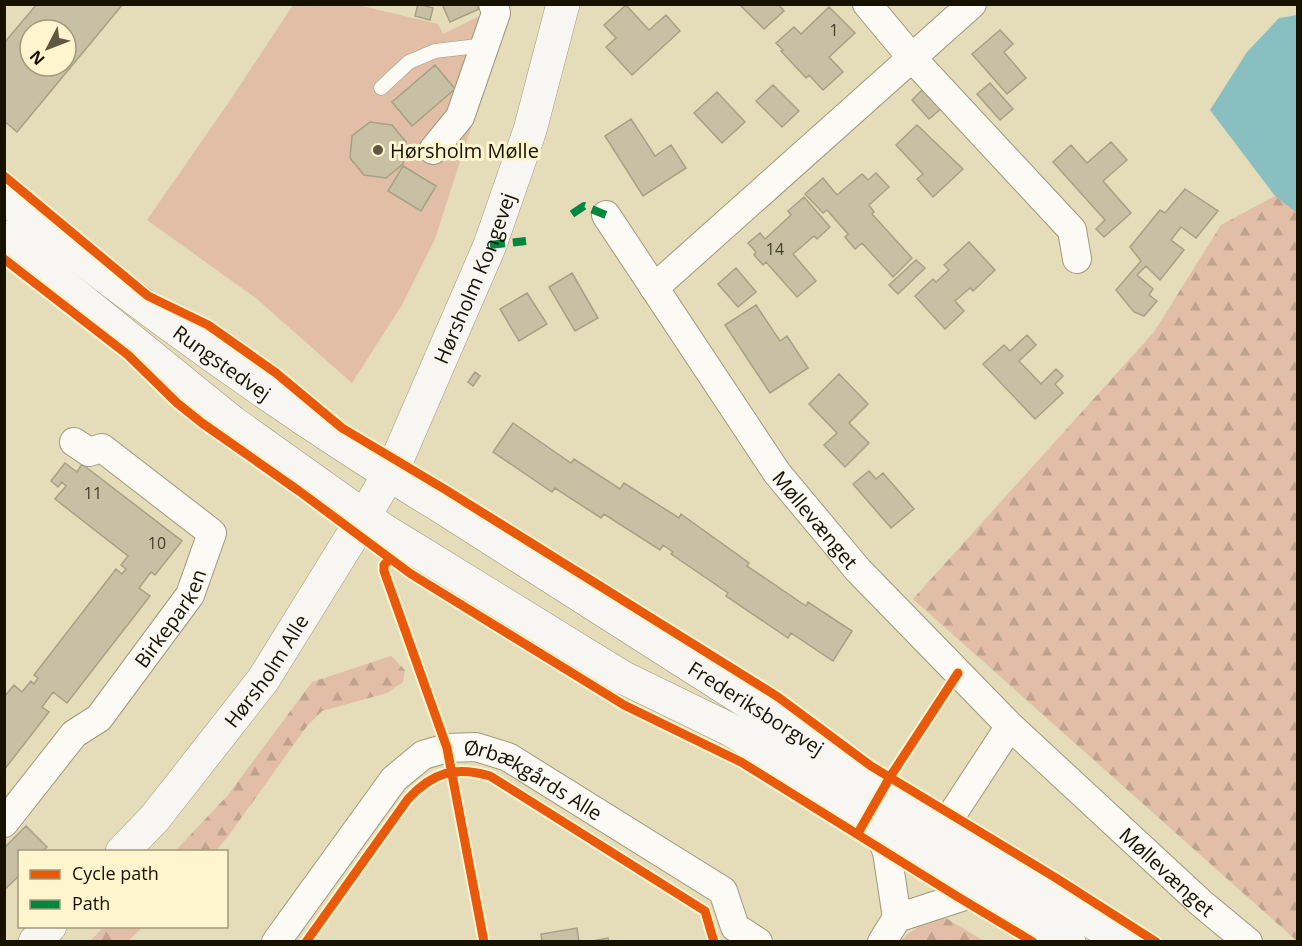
<svg xmlns="http://www.w3.org/2000/svg" width="1302" height="946" viewBox="0 0 1302 946" font-family="'Open Sans',sans-serif">
  <style>
    .green { fill: #e2bea6 }
    .forest { fill: url(#forest-firs) }
    .water { fill: #8abfc1 }
    .building { fill: #c8c0a5; stroke: #a6a084; stroke-width: 1.5; fill-rule: evenodd }
    .lines { fill: none; stroke-linecap: round; stroke-linejoin: round }
    .lane-casing { stroke: #9f987d; stroke-width: 15 }
    .street-casing { stroke: #9f987d; stroke-width: 30 }
    .secondary-casing { stroke: #9f987d; stroke-width: 34 }
    .lane { stroke: #fbfaf4; stroke-width: 14 }
    .street { stroke: #fbfaf4; stroke-width: 28 }
    .secondary { stroke: #f7f6f2; stroke-width: 33 }
    .quiet { stroke: #00873e; stroke-width: 8; stroke-dasharray: 15 8; stroke-linecap: butt }
    .cycleway-casing { stroke: #fef4ce; stroke-width: 13 }
    .cycleway { stroke: #e8590c; stroke-width: 9 }
    .poi-dot { fill: #5f5841; stroke: #fef4ce; stroke-width: 2 }
    .labels { text-anchor: middle; dominant-baseline: central; stroke-width: 6; stroke-linejoin: round; paint-order: stroke }
    .number-label { font-size: 16px; fill: #433d29 }
    .poi-label { font-size: 20px; fill: #171100; stroke: #fef4ce; text-anchor: start }
    .street-label { font-size: 20px; fill: #171100; stroke: #fef4ce }
  </style>
  <defs>
    <pattern id="forest-firs" width="22" height="20" patternUnits="userSpaceOnUse" patternTransform="scale(1.5)"><rect width="22" height="20" fill="#e2bea6"/><path d="M5 1l3.5 6h-7zM16 11l3.5 6h-7z" fill="#c1a28d"/></pattern>
  </defs>
  <rect width="100%" height="100%" fill="#e5dcb9"/>
  <path class="green" d="M293 5H358L438 24 443 34 502 5 507 16 435 239 402 305 352 383 257 299 147 220 231 99Z"/>
  <path class="forest" d="M1275 196 1297 213V941L913 599 1154 332 1221 225Z
    M391 656 405 670 403 682 387 693 322 711 307 726 226 839 215 851H175L228 795 312 682Z
    M939 915 944 917 984 941 901 942C908 930 927 923 939 915Z
    M105 926H143V927L128 941H90Z"/>
  <path class="water" d="M1297 15H1298L1297 213 1275 196 1210 110 1247 52 1279 18Z"/>
  <path class="building" d="M37 4H123L17 132 4 121V43ZM30 30H66V66H30Z
    M418 4 433 8 430 20 415 16Z
    M442 4H477L479 9 450 22Z
    M739 4H778L784 11 764 29Z
    M626 5 649 30 666 15 680 31 632 75 606 47 616 38 604 25Z
    M829 7 855 33 829 57 843 72 823 90 809 75 806 78 781 51 783 50 776 43 794 27 801 34Z
    M1000 30 1013 44 1004 52 1026 78 1007 94 972 54Z
    M435 65 455 89 412 126 392 102Z
    M990 83 1013 109 1000 120 977 94Z
    M773 85 799 111 782 127 756 101Z
    M924 88 942 108 929 119 912 100Z
    M717 92 745 122 722 143 694 113Z
    M631 119 655 156 671 145 686 168 643 196 605 136Z
    M370 122 392 125 406 142 403 164 386 178 364 175 350 158 352 136Z
    M917 125 963 169 933 197 917 179 923 174 896 145Z
    M1111 142 1127 160 1103 181 1131 213 1104 237 1096 229 1105 220 1053 162 1071 145 1087 163Z
    M403 166 436 186 421 211 388 191Z
    M876 173 889 187 869 205 874 212 872 214 912 258 893 277 862 243 855 249 845 237 848 234 827 210 823 213 805 194 823 178 837 195 862 174 868 180Z
    M1185 189 1218 211 1196 238 1181 227 1171 240 1184 250 1160 280 1146 266 1137 275 1153 289 1149 295 1157 301 1144 316 1134 312 1116 290 1141 261 1130 247 1160 210 1165 213Z
    M804 197 830 227 817 239 814 236 793 254 816 281 797 297 766 262 763 265 754 255 756 252 748 243 760 233 765 239 791 215 788 211Z
    M969 242 995 270 973 291 970 288 955 301 964 311 945 329 915 296 933 279 936 282 949 270 944 265Z
    M916 260 925 268 898 294 889 285Z
    M736 268 756 292 738 307 718 284Z
    M572 273 598 318 575 331 549 287Z
    M527 293 547 324 519 341 500 309Z
    M756 305 780 341 787 336 808 368 770 393 725 325Z
    M1027 335 1036 345 1019 361 1041 384 1056 369 1063 376 1055 384 1063 393 1035 419 983 364 1004 345 1010 351Z
    M475 372 480 376 473 386 468 382Z
    M839 374 868 404 849 423 869 443 845 467 824 445 837 433 809 404Z
    M513 423 571 463 574 459 620 489 624 483 679 518 681 514 749 563 747 566 806 606 808 602 852 631 833 661 791 633 788 638 726 596 728 593 671 554 673 552 663 545 660 550 604 514 601 518 555 488 552 492 493 452Z
    M65 463 77 472 82 464 182 541 155 575 151 572 139 588 150 596 67 703 53 692 42 707 49 712 4 770V697L14 685 22 692 31 681 34 684 38 678 34 675 116 569 122 574 126 569 121 565 128 556 55 499 66 486 62 482 58 487 51 481Z
    M869 471 876 479 883 473 914 509 891 528 853 484Z
    M26 826 47 847 42 852H20V875L4 890V848Z
    M577 928 579 942H542L541 934Z
    M608 938 609 942H587Z"/>
  <g class="lines">
    <g class="lane-casing">
      <path id="lane" d="M381 88 409 62 435 51 486 45"/>
    </g>
    <g class="street-casing">
      <g id="street">
        <path d="M867 4 912 58 1072 230 1077 259"/>
        <path d="M433 150 460 117 496 13 493 4"/>
        <path id="s1" d="M606 215 777 473 858 570 1010 726 1201 903 1248 942"/>
        <path d="M654 288 972 4"/>
        <path d="M875 822 887 852 897 918"/>
        <path id="s2" d="M4 823 74 734 99 718 190 595 212 533 102 448 89 452 74 442"/>
        <path d="M932 845 1010 726"/>
        <path id="s3" d="M276 942 394 779 423 755 447 748 476 747 508 757 723 891 735 927 758 942"/>
        <path d="M882 942 897 918 983 890"/>
      </g>
    </g>
    <g class="secondary-casing">
      <g id="secondary">
        <path id="s4" d="M4 197C143 309 284 411 437 504L1124 942"/>
        <path d="M4 237 232 422 382 529 622 677 733 731 983 890 1069 942"/>
        <path id="s5" d="M122 852 154 819 263 680 364 517 397 460 490 245 530 130 563 4"/>
        <path d="M35 942 50 926"/>
      </g>
    </g>
    <use href="#lane" class="lane"/>
    <use href="#street" class="street"/>
    <use href="#secondary" class="secondary"/>
    <path class="quiet" d="M572 214 584 206 606 215
      M490 245 526 241"/>
    <g class="cycleway-casing">
      <path id="cycleway" d="M4 176 148 296 208 325 276 373 342 428 446 490 778 697 871 766 1056 878 1156 942
        M4 259 128 355 177 403 202 423 299 491 411 574 624 705 741 762 958 897 1033 942
        M390 559 384 565V571L447 748 484 942
        M858 833 890 777 958 673
        M306 942 408 799C433 772 455 766 490 776L705 911 714 942"/>
    </g>
    <use href="#cycleway" class="cycleway"/>
  </g>
  <circle class="poi-dot" cx="378" cy="150" r="6"/>
  <g class="labels">
    <g class="number-label">
      <text x="834" y="30">1</text>
      <text x="775" y="249">14</text>
      <text x="93" y="493">11</text>
      <text x="157" y="543">10</text>
    </g>
    <g class="poi-label">
      <text x="390" y="150">Hørsholm Mølle</text>
    </g>
    <g class="street-label">
      <text stroke="none"><textPath href="#s5" startOffset="678">Hørsholm Kongevej</textPath></text>
      <text stroke="none"><textPath href="#s4" startOffset="274">Rungstedvej</textPath></text>
      <text stroke="none"><textPath href="#s1" startOffset="370">Møllevænget</textPath></text>
      <text stroke="none"><textPath href="#s2" startOffset="266">Birkeparken</textPath></text>
      <text stroke="none"><textPath href="#s5" startOffset="232">Hørsholm Alle</textPath></text>
      <text stroke="none"><textPath href="#s4" startOffset="910">Frederiksborgvej</textPath></text>
      <text stroke="none"><textPath href="#s3" startOffset="358">Ørbækgårds Alle</textPath></text>
      <text stroke="none"><textPath href="#s1" startOffset="868">Møllevænget</textPath></text>
    </g>
  </g>
  <rect width="1302" height="946" fill="none" stroke="#171100" stroke-width="12"/>
  <rect x="18" y="850" width="210" height="78" fill="#fef4ce" stroke="#a2997c" stroke-width="1.5"/>
  <rect x="30" y="870" width="30" height="9" fill="#e8590c" stroke="#a2997c" stroke-width="1.5"/>
  <text x="72" y="880" font-size="18" fill="#171100">Cycle path</text>
  <rect x="30" y="900" width="30" height="9" fill="#00873e" stroke="#a2997c" stroke-width="1.5"/>
  <text x="72" y="910" font-size="18" fill="#171100">Path</text>
  <g transform="translate(48 48) rotate(228)"><circle r="28" fill="#fef4ce" stroke="#a2997c" stroke-width="1.5"/>
  <path d="M0-4.5L10 22L0 15L-10 22Z" fill="#5f5841"/>
  <text y="-9" font-size="16" font-weight="bold" text-anchor="middle" fill="#171100">N</text>
  </g>
</svg>
